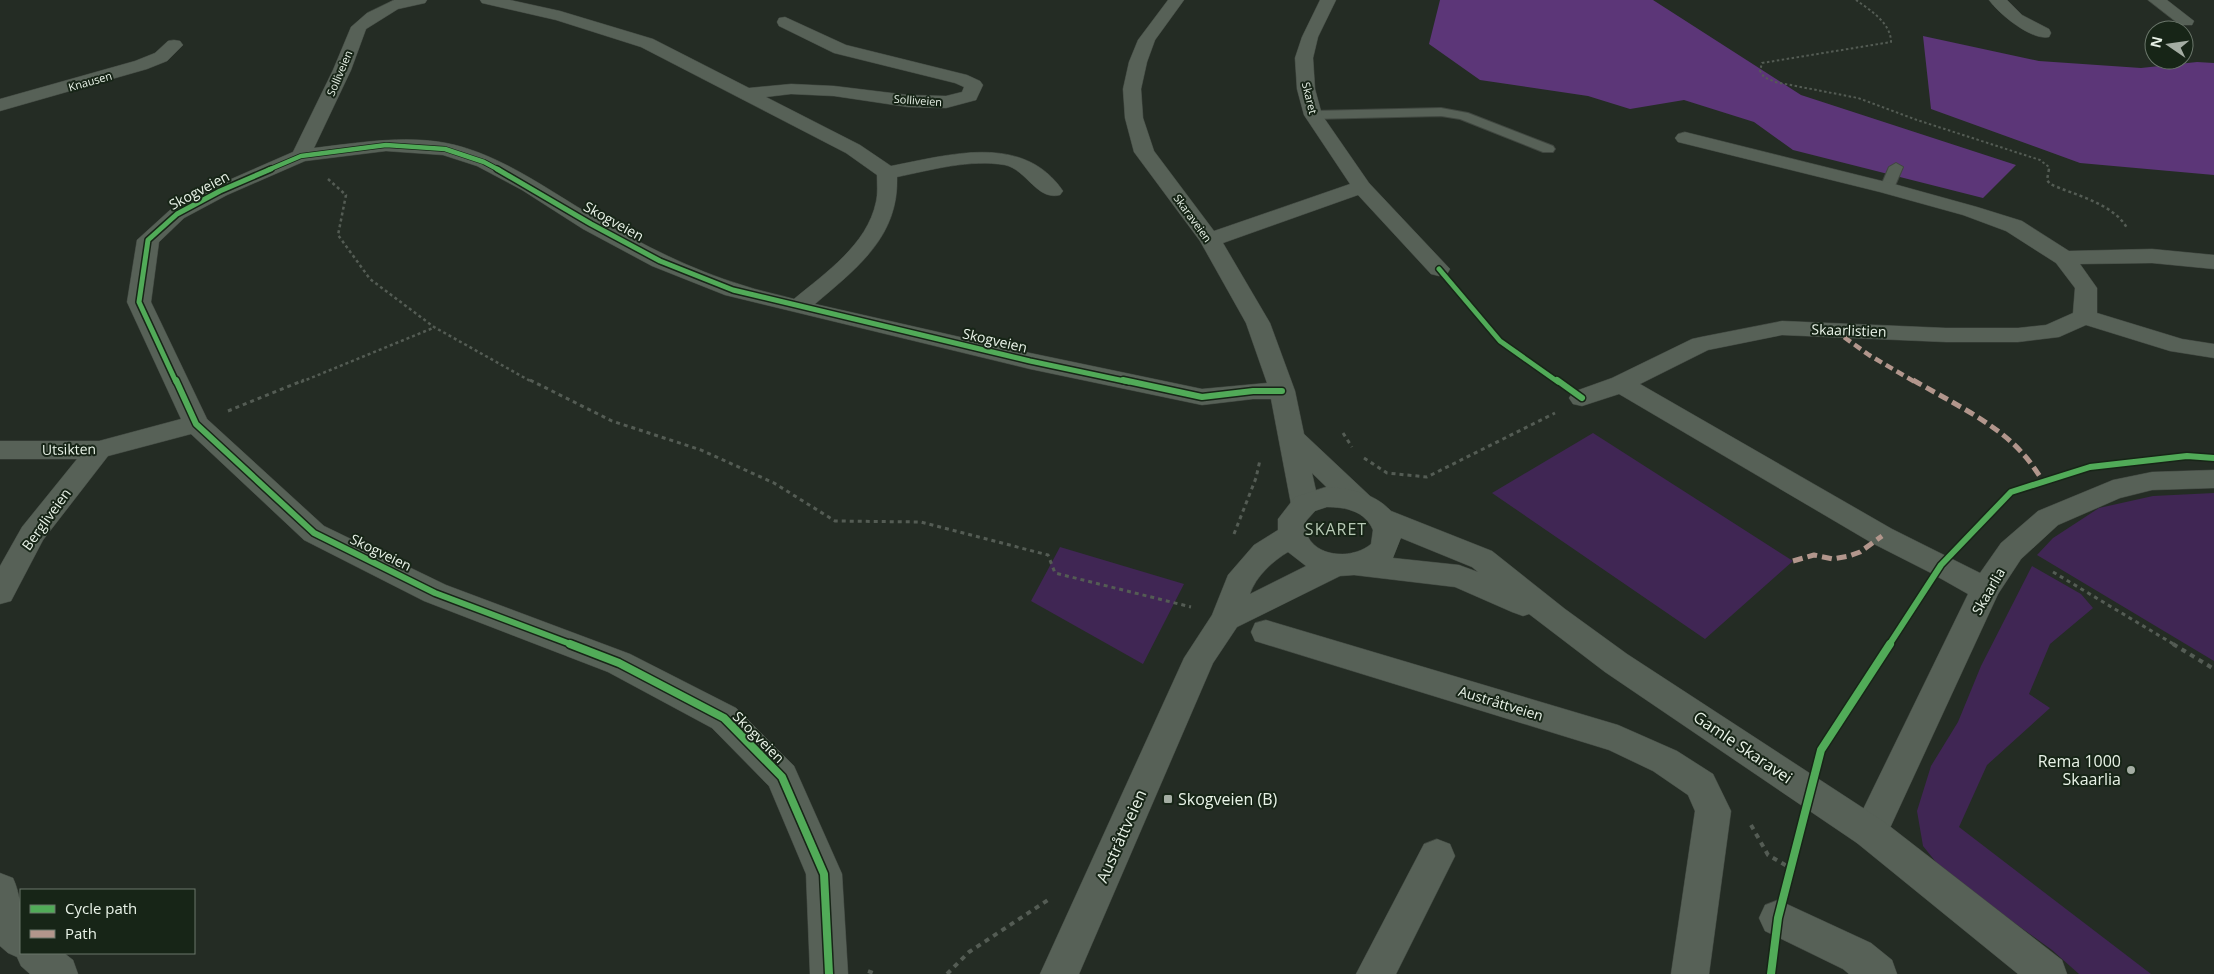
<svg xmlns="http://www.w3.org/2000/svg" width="2214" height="974" viewBox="0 0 2214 974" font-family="'Open Sans',sans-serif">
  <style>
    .green { fill: #402654 }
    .forest { fill: #5c3678 }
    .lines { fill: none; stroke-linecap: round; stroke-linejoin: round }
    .service-casing { stroke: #404740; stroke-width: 2 }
    .minor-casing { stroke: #404740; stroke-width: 1 }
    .tertiary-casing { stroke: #404740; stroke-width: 1 }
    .path-far3 { stroke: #545c54; stroke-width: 2; stroke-dasharray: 2.5 2.5; stroke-linecap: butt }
    .path-far2 { stroke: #545c54; stroke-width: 2.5; stroke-dasharray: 3 3; stroke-linecap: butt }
    .path-far1 { stroke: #545c54; stroke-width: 3; stroke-dasharray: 4 4; stroke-linecap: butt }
    .path { stroke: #545c54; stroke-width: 4; stroke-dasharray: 5 5; stroke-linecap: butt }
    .service { fill: #576157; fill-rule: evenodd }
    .minor { fill: #576157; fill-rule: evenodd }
    .tertiary { fill: #576157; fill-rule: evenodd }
    .quiet-far1 { stroke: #b2968c; stroke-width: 4.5; stroke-dasharray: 8 4.5; stroke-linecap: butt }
    .quiet { stroke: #b2968c; stroke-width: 5; stroke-dasharray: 10 5; stroke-linecap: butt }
    .cycleway-far3-casing { stroke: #172517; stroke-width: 6 }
    .cycleway-far2-casing { stroke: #172517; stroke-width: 8 }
    .cycleway-far1-casing { stroke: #172517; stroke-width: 9 }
    .cycleway-casing { stroke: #172517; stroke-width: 11 }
    .cycleway-far3 { stroke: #51ab58; stroke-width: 4.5 }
    .cycleway-far2 { stroke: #51ab58; stroke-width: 5 }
    .cycleway-far1 { stroke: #51ab58; stroke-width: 6 }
    .cycleway { stroke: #51ab58; stroke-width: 8 }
    .poi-dot { fill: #a4ada3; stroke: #172517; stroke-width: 2 }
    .labels { text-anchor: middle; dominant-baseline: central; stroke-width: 4; stroke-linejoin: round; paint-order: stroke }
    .far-street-label { font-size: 11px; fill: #e9f3e8; stroke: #172517 }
    .street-label { font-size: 14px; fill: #e9f3e8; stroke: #172517 }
    .quarter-label { font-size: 16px; letter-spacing: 1px; fill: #b7c9b5; stroke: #172517 }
    .near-street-label { font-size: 16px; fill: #e9f3e8; stroke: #172517 }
    .near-poi-label { font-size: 16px; fill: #e9f3e8; stroke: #172517; text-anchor: end }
  </style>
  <rect width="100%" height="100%" fill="#242c24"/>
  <path class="green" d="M1593 433 1793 561 1705 639 1492 493Z
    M2214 493V661L2037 555 2053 538 2099 508 2153 496Z
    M1060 547 1184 584 1143 664 1031 601Z
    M2032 566 2081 594 2093 608 2050 644 2029 694 2050 708 1987 765 1959 827 2151 974H2079L2052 950 1944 872 1923 846 1917 811 1931 766 1958 722 1981 666Z"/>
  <path class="forest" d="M1440 0H1653L1801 95 2016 165 1983 198 1793 150 1754 122 1684 100 1630 109 1588 96 1480 80 1429 44Z
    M1923 36 2039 61 2141 68 2197 62 2214 63V175L2080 163 1931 109Z"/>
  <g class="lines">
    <g class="service-casing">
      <path id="service" d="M1441 108 1468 113 1553 146 1555 149 1553 152H1543L1460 119 1441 116 1313 119 1307 115 1313 111Z
        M1896 163 1903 167 1894 188 1892 191H1882L1880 188 1889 167Z"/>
    </g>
    <g class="minor-casing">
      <path id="minor" d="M394 0H427L425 3 398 9 366 29 351 70 314 148C358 143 402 135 446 143 502 154 550 192 598 219 643 245 692 270 742 285 759 291 777 294 794 299 825 273 867 245 876 202 878 194 877 184 877 175L846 153 641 47 556 20 482 3 480 0H510L560 11 653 39 749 88 791 84 834 86 908 95 946 96 962 92 964 87 955 83 834 53 779 26 777 22 779 18 785 17 846 45 967 75 980 81 983 85 976 100 946 108 908 107 834 96 791 94 766 97 860 145 891 166C949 155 1023 132 1063 191L1060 195C1037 201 1027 170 1005 165 970 159 931 170 897 177 899 237 857 268 815 304L1030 353 1202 389 1267 383 1246 323 1200 241 1134 152 1125 118 1123 89 1129 62 1138 40 1168 0H1184L1155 40 1147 62 1141 89 1143 118 1154 151 1214 231 1350 184 1304 115 1297 89 1295 58 1302 37 1320 0H1336L1318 37 1313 58 1315 89 1322 115 1369 183 1450 269 1447 274 1439 276 1431 274 1358 195 1223 243 1270 323 1295 391 1304 434 1370 496 1374 503 1370 510 1360 513 1350 510 1312 473 1319 504 1315 511 1305 514 1295 511 1291 504 1271 399H1253L1202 405 1030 369 725 295 652 266 583 229 522 190 477 166 443 155 386 151 305 161 227 195 184 218 159 242 151 302 207 419 324 526 446 585 630 654 736 708 794 766 842 874 848 974H810L806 874 769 786 712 728 608 672 424 601 304 540 191 434 108 456 43 540 11 601 0 604V566L22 527 77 459H0V441H99L181 419 127 302 137 240 170 210 213 187 293 152 333 70 351 27 367 13Z
        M1989 0H2007L2022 15 2049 29 2051 33 2049 37C2032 41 1999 14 1989 0Z
        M2148 0H2167L2194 21 2192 25H2180Z
        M174 40 180 41 183 45 167 61 147 69 0 111V99L135 61 155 53 168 41Z
        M1685 132 1894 184 1977 207 2022 221 2069 251 2152 249 2214 255V269L2152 263 2080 264 2097 288V313L2182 339 2214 344V358L2170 351 2086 325 2059 337 2018 342H1946L1782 335 1708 350 1640 384 1892 529 1980 573 2001 543 2038 511 2113 480 2152 472 2214 470V488L2152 490 2120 498 2058 525 2021 559 1998 594 1883 843 1870 848 1857 843 1852 832 1968 594 1931 573 1872 543 1619 394 1582 406 1573 404 1569 398 1573 392 1612 378 1692 339 1701 337 1782 321 1946 328H2018L2046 325 2073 313 2075 288 2056 263 2006 231 1963 215 1880 192 1678 142 1675 138 1678 134Z
        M1266 620 1618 725 1677 751 1713 774 1731 811 1709 974H1671L1695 811 1688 795 1653 771 1609 750 1255 641 1251 632 1255 623Z
        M1437 839 1450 844 1455 856 1396 974H1356L1424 844Z
        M0 873 13 878C24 902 21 927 21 953H64L73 960 78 974H30L21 966 17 957 8 953 0 946Z
        M1778 900 1871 943 1892 960 1897 974H1849L1843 969 1765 931 1759 918 1765 905Z"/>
    </g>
    <g class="tertiary-casing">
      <path id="tertiary" d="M1326 487C1350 488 1374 493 1391 511L1492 551 1565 609 1627 654 1883 821 2062 960 2067 974H2018L1857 843 1605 672 1529 614 1523 616 1512 612 1455 587 1354 575 1340 576 1237 627 1213 663 1079 974H1040L1184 658 1212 615 1228 575 1254 545 1278 530V519L1295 497ZM1327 507C1346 507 1365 511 1373 530L1371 544C1355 558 1320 559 1308 537 1306 533 1306 526 1306 521L1315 511ZM1401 538 1472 567 1478 572 1459 565 1393 558ZM1288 552 1306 566 1250 594C1256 576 1273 561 1288 552Z"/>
    </g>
    <path class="path-far3" d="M1856 0C1870 10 1891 23 1891 42L1762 63 1760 71 1764 77 1775 82 1858 98 1917 120 2040 160 2049 167V170"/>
    <path class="path-far2" d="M2049 169 2047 180 2050 184C2074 195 2113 203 2127 228
      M328 179 346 195 338 235 370 279 434 327 532 382
      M301 382 433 328"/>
    <path class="path-far1" d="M530 380 612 421 701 450 774 483 835 521 921 522 1048 555 1055 573 1191 607
      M228 411 304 380
      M1343 433 1352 447
      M1364 458 1387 473 1427 477 1555 413
      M1234 534 1256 478 1260 460
      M2053 572 2175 645"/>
    <path class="path" d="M2173 644 2214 669
      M1751 825 1768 855 1792 869
      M868 971 876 974
      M947 974 969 952 1051 898"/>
    <use href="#service" class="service"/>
    <use href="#minor" class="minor"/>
    <use href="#tertiary" class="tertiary"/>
    <path class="quiet-far1" d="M1834 330 1869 355 1915 382"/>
    <path class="quiet" d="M1913 380C1947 400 1998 424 2023 454 2031 462 2037 473 2044 482
      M1793 561 1814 555 1833 559 1849 556 1860 552 1882 536"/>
    <g class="cycleway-far3-casing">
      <path id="cycleway-far3" d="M268 170 301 156 386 145 445 149 484 162 499 170"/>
    </g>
    <g class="cycleway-far2-casing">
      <path id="cycleway-far2" d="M497 169 591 224 660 261 733 290 1030 361 1129 382
        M1439 269 1500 341 1558 382
        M176 382 139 302 148 240 177 214 220 191 271 169"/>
    </g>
    <g class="cycleway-far1-casing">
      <path id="cycleway-far1" d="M176 380 196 424 314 533 435 593 573 645
        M1123 380 1202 397 1253 391H1282
        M1557 380 1582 398
        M1889 645 1941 565 2011 492 2090 467 2187 456 2214 458"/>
    </g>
    <g class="cycleway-casing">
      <path id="cycleway" d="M570 644 619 663 724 718 782 777 824 874 829 974
        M1771 974 1778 918 1821 750 1890 644"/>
    </g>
    <use href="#cycleway-far3" class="cycleway-far3"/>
    <use href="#cycleway-far2" class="cycleway-far2"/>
    <use href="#cycleway-far1" class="cycleway-far1"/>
    <use href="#cycleway" class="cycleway"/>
  </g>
  <g class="poi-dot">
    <circle cx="2131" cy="770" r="5"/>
    <rect x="1163" y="794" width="10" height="10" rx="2.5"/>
  </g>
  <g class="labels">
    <g class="far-street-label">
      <text transform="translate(339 73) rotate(-67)">Solliveien</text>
      <text transform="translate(90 81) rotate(-16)">Knausen</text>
      <text transform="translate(1310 98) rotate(76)">Skaret</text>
      <text transform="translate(918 100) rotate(4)">Solliveien</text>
      <text transform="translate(1193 218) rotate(54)">Skaraveien</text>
    </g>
    <g class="street-label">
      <text transform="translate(199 190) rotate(-28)">Skogveien</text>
      <text transform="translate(614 221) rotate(29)">Skogveien</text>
      <text transform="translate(1849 330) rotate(2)">Skaarlistien</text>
      <text transform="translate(995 340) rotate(13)">Skogveien</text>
      <text transform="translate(69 449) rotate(-1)">Utsikten</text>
      <text transform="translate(46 519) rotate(-54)">Bergliveien</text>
      <text transform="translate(381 552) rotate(26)">Skogveien</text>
      <text transform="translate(1988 591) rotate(-60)">Skaarlia</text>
      <text transform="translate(1501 703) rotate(17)">Austråttveien</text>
      <text transform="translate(759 737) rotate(45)">Skogveien</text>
    </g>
    <g class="quarter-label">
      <text x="1336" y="529">SKARET</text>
    </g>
    <g class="near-street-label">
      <text transform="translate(1743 747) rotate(34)">Gamle Skaravei</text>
      <text transform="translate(1121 836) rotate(-66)">Austråttveien</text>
    </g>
    <g class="near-poi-label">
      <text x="2121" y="761">Rema 1000<tspan x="2121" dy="18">Skaarlia</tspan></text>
      <text x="1178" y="799" text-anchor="start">Skogveien (B)</text>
    </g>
  </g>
  <rect x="20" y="889" width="175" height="65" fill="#172517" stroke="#6b776b"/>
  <rect x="30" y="905" width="25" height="8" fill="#51ab58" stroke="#6b776b"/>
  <text x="65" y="914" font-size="15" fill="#e9f3e8">Cycle path</text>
  <rect x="30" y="930" width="25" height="8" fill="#b2968c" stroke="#6b776b"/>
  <text x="65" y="939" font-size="15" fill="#e9f3e8">Path</text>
  <g transform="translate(2169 45) rotate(283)"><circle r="24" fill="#172517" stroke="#6b776b"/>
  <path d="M0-4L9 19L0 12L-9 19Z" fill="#a4ada3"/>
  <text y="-8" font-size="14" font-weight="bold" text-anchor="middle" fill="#e9f3e8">N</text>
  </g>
</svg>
